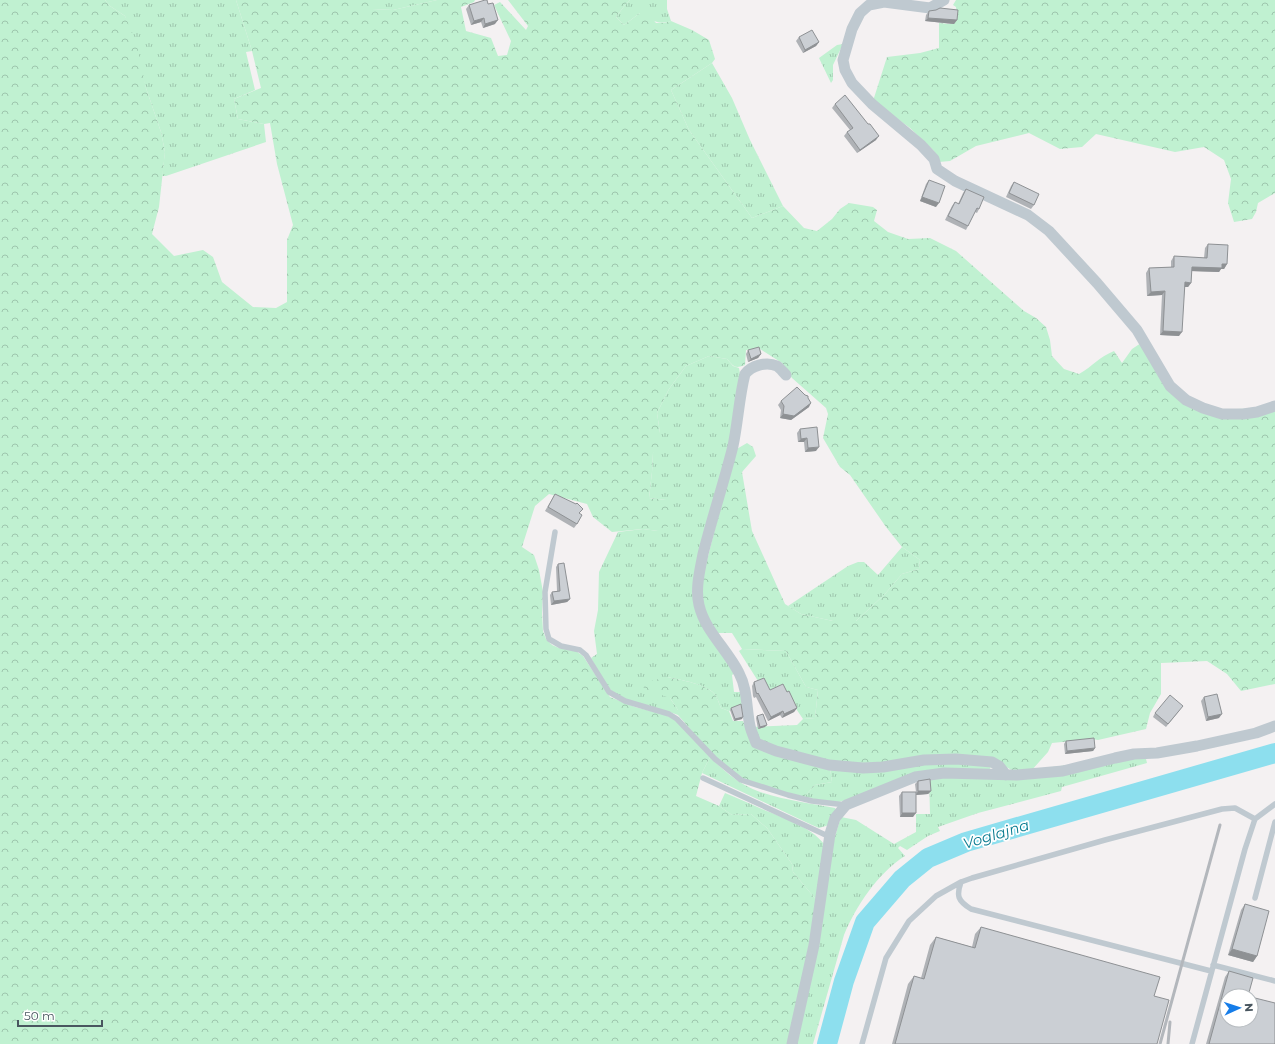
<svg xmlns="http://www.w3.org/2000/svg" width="1275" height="1044" viewBox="0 0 1275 1044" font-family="Montserrat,sans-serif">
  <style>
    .grass { fill: url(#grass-tufts) }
    .forest { fill: url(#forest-crowns) }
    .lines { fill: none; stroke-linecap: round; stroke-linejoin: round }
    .river { stroke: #8ddfee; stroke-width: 20 }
    .service { stroke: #bfc9d0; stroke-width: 5.5 }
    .minor { stroke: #bfc9d0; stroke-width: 11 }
    .rail { stroke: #b3b7bc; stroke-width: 3 }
    .wall { fill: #afb2b6 }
    .shaded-wall { fill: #8e9194 }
    .building { fill: #cbcfd4; stroke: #8e9194 }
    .labels { text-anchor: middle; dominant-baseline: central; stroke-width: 3.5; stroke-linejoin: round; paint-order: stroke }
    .water-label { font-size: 15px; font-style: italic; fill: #0b7c91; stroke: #fff }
  </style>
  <defs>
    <pattern id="grass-tufts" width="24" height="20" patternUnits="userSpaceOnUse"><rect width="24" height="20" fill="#c0f1d1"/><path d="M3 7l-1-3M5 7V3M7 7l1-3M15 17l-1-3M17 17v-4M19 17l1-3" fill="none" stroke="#9ec6ad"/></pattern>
    <pattern id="forest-crowns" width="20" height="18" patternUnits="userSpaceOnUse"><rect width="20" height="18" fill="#c0f1d1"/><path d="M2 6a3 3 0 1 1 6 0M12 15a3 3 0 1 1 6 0" fill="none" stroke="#9ec6ad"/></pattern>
  </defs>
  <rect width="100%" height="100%" fill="#f4f1f2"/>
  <path class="grass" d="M105 0H236L252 51 246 52 255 90 234 99 238 119 264 124 266 142 166 176H162L165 152 161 132 146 88 125 16 110 6Z
    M372 0H437L393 10 371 9Z
    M630 0H667V9L671 21C657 26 651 19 640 13L624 25 616 17 625 5Z
    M843 44 833 65V80L831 83 819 58 837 45Z
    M712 63 732 98 750 140 783 206 752 218 689 130 671 90Z
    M709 356 727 359 733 366 739 368 741 379 735 423 695 586 735 673 732 675 734 692H743V706L729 711 721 708C719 704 718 699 716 696 709 684 680 680 667 677L670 698 678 710V715C657 706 627 705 611 690 604 683 596 667 591 658L597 654 594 631 598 610 599 572 618 532 643 529 658 531 666 500 649 498 652 472 653 453 660 433 657 413 669 389 686 366Z
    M902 547 920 560 919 569 902 574 885 594 856 621H833L801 614 788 606 848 566 858 562H864L878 575Z
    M742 649 786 651 806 687 818 690 815 718 803 719 782 688 770 694 758 681 739 651Z
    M1145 755 1147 763 1062 787 1061 791 978 813 938 827 940 831 928 836 907 850 900 846 898 848 905 856C878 873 856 906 844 935L813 1044H796L832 846 841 817 856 820 894 844 916 832V814H930L929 776 990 775Z
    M710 757C720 767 731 777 743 784 766 798 809 803 835 808L837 812 829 825 819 828 812 825 702 773Z
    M955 760 991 767 989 770H944L839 802 803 798 815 785 832 782 830 768Z
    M725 793C738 798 750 804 762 809 783 818 810 826 824 844L818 902 793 872 792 864 767 828 751 814 732 815 719 806Z"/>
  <path class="forest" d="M0 0H105L110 6 125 16 136 41 146 88 161 132 165 152 159 207 152 234 174 256 203 250 213 257 222 282 253 307 276 308 287 302V240L293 225 277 164 270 123 264 124 238 119 234 99 261 88 252 51 236 0H372V9L393 10 437 0H475L474 2 461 7 466 31 491 38 498 56 507 55 511 41 494 5 500 2 526 30 528 26 508 0H630L625 5 616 17 624 25 640 13 647 12 656 23H664L671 21 692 30 709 40 715 59 712 63 671 90 689 130 752 218 783 206 804 228 817 231 832 219 840 209 849 203 873 207 877 210 874 221 888 232 908 239 930 238 956 251 1024 311 1036 318 1046 327 1050 340 1052 356 1064 369 1079 374C1093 366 1099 357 1114 351L1122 363 1132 349 1141 343 1149 357 1200 410 1275 408V684L1241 691 1227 674 1207 661 1161 663V694L1150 713 1146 729 1098 740 1092 739 1052 743 1048 752 1031 771 1015 772 994 760 883 765 821 761 758 741 753 727 797 725 803 719 815 718 818 690 806 687 786 651 742 649 732 633H716L708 622 700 588 735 450 747 443 753 447 756 456 742 472 752 531 785 604 801 614 833 621H856L885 594 902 574 919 569 920 560 902 547 886 527 850 475 840 467 823 438 828 414 826 408 792 378 782 363 760 349 746 350 745 365C735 369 734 367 727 359L709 356 686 366 669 389 657 413 660 433V449L653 453 652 472 649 498 666 500 672 506 669 526 658 531 643 529 612 532 593 517 587 504 549 494 535 506 522 547 534 555 539 570 543 592 542 613 543 631 546 639 552 645 559 648 576 651 583 656 610 697 635 707 662 714 675 719 710 757 702 773 696 796 719 806 732 815 751 814 767 828 792 864 793 872 818 902 788 1044H0Z
    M956 0H1275V193L1258 203 1256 212 1252 219 1234 222 1228 203 1231 179 1224 160 1204 147 1175 152 1096 134 1082 147 1060 149 1029 133 976 146 950 161 939 162 934 151 910 128 873 101 887 57 920 53 939 48V23L950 24 952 21 957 20 956 7 953 5Z
    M667 677C680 680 709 684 716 696 718 699 719 704 721 708L729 711 733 721H743L754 744 830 768 832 782 815 785 803 798C787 793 768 789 752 783 723 771 698 738 678 715V710L670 698 644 689 643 683Z"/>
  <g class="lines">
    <path class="river" d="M827 1044 844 981 865 922 902 879 928 858 966 842 1275 753"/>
    <path class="service" d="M555 532 545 592 546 629 549 639 561 646 580 650 586 655 609 692 625 701 669 714 677 719 715 759 741 780 788 795 812 801 846 805
      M703 778 830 837
      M961 882C956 896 958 901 971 909L1211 971
      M1255 898 1275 822
      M1213 965 1275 981
      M862 1044 886 958 909 921 936 896 961 882 972 878 1105 840 1222 809 1235 808 1255 819
      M1192 1044 1245 849 1255 819 1275 804"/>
    <path class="minor" d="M944 0 930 8 884 2 869 5 860 13 852 29 843 60 845 70 852 83 872 104 921 145 934 159 937 169 955 181 1028 215 1049 231 1097 283 1137 330 1170 386 1186 400 1203 408 1222 414H1243L1257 412 1275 406
      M786 375C783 372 780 368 777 366 766 361 751 366 745 374 739 398 738 422 733 446 724 482 712 518 703 554 700 570 695 589 699 605 705 631 727 649 739 673 748 690 746 708 750 726 751 731 754 737 756 743L776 751 829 765 863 768 883 767 924 760 956 759 992 762 999 766 1006 775
      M792 1044 814 945 830 834 835 818 846 805 915 777 944 773 1017 775 1063 771 1115 758 1134 754 1157 753 1197 746 1256 733 1275 726"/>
    <path class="rail" d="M1160 1044 1220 825
      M1168 1044 1170 1022"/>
  </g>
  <path class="wall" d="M488 4 495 24 483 28 481 22 471 25 466 9 469 5Z
    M929 11 957 20 954 24 925 21 926 15Z
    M799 37 819 42 816 46 803 53 796 41Z
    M835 104 876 140 857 153 844 136 847 132 850 130 832 108Z
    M929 180 936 207 920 201 926 184Z
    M1014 182 1034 205 1031 209 1006 197 1011 186Z
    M966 189 979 209 977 213 975 212 966 230 945 220 952 206 955 202 958 204 963 193Z
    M1208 244 1227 264 1224 269H1221L1219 272 1192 271 1191 283 1188 287H1185L1179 336 1160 335 1162 295 1147 296 1146 273 1149 268 1171 267V261L1174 256 1204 258 1205 248Z
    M748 350 761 354 758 358 748 362 746 354Z
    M808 398 809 407 791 420 780 418 781 410 778 405 781 401Z
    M800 429 816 451 805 452 804 442H798L797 433Z
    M555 494 580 514 577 524 574 528 545 511Z
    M558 564 570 599 567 602 551 605 550 595 552 592 557 591 556 567Z
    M754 682 770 690 787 692 797 708 794 712 782 718 780 715 768 721 756 697 754 698 753 696 752 686Z
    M1204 697 1219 718 1206 721 1201 701Z
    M731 708 742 719 734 721 730 710Z
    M1180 710 1166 727 1153 717 1155 713Z
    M757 716 765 727 758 729 756 718Z
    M1066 741 1095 748 1093 751 1065 754 1064 744Z
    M918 781 931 791 928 794 916 795 913 817H900L899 796 902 792H916L915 784Z
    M1245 904 1257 956 1253 962 1228 955 1241 910Z
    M981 927 1154 996 1157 1044H892L908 984 914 976 921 978 930 945 936 937 972 947 975 934Z
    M1229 971 1248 996 1275 1044H1206L1225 977Z"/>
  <path class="shaded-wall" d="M484 18 481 22 471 25 474 21Z
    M928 18 957 20 954 24 925 21Z
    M498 20 495 24 483 28 485 24Z
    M819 42 816 46 803 53 805 50Z
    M879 136 876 140 857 153 860 150Z
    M922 197 939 203 936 207 920 201Z
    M1222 264H1227L1224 269H1221L1219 272 1189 271 1192 267Z
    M1185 282 1191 283 1188 287H1182Z
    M1165 291 1162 295 1147 296 1151 292Z
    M1163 331 1182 332 1179 336 1160 335Z
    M761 354 758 358 748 362 751 359Z
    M811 403 809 407 791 420 780 418 783 414Z
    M807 438 804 442H798L801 439Z
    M819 447 816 451 805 452 808 448Z
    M570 599 567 602 551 605 554 601Z
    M797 708 794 712 782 718 784 714Z
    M783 711 780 715 768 721 771 717Z
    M1222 714 1219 718 1206 721 1208 717Z
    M743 717 742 719 734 721 735 719Z
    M767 725 765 727 758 729 760 727Z
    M1095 748 1093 751 1065 754 1067 751Z
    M918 791H931L928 794 916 795Z
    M902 813H916L913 817H900Z
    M1232 949 1257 956 1253 962 1228 955Z"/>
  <path class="building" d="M485 0H487L488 4 493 3 498 20 485 24 484 18 474 21 469 5Z
    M940 8 958 10 957 20 928 18 929 11 936 10Z
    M812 30 819 42 805 50 799 37Z
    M845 95 868 124H870L879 136 860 150 847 132 853 128 835 104Z
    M929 180 945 186 939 203 922 197Z
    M1014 182 1039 194 1034 205 1009 193Z
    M966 189 984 197 979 209 977 208 968 226 948 216 955 202 959 204Z
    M1208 244 1228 245 1227 264H1222V268L1192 267 1191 283 1185 282 1182 332 1163 331 1165 291 1151 292 1149 268 1174 267V256L1207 258Z
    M759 347 761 354 751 359 748 350Z
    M797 387 805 395 808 396V398L811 403 794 416 783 414 784 406 781 401Z
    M817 427 819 447 808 448 807 438 801 439 800 429Z
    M555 494 576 504 577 503 583 509 579 513 582 515 577 524 548 507Z
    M564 563 570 599 554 601 552 592 560 591 558 564Z
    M764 678 770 690 783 684 787 692 789 691 797 708 784 714 783 711 771 717 758 693 757 694 756 692 754 682Z
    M1217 694 1222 714 1208 717 1204 697Z
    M1170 695 1183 706 1168 724 1155 713Z
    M741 704 743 717 735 719 731 708Z
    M763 714 767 725 760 727 757 716Z
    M1094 738 1095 748 1067 751 1066 741Z
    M930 779 931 791H918V781Z
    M902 792H916V813H902Z
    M1245 904 1269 911 1257 956 1232 949Z
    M981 927 1160 977 1154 996 1169 1000 1157 1044H895L914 976 924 979 936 937 975 948Z
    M1229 971 1253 978 1248 996H1249H1227V1020H1251V997L1275 1003V1044H1209Z"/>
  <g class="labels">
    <g class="water-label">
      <text transform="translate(996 834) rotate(-17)">Voglajna</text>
    </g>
  </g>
  <g transform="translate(1239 1008) rotate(87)"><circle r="19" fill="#ffffff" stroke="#b6bbbf"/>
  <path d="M0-3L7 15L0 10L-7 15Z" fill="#167de9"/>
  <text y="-6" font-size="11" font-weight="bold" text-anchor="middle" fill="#49565f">N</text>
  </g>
  <path d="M18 1020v6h84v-6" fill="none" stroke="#49565f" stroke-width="2"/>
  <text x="24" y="1020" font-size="12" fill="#49565f" stroke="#ffffff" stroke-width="3" paint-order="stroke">50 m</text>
</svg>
